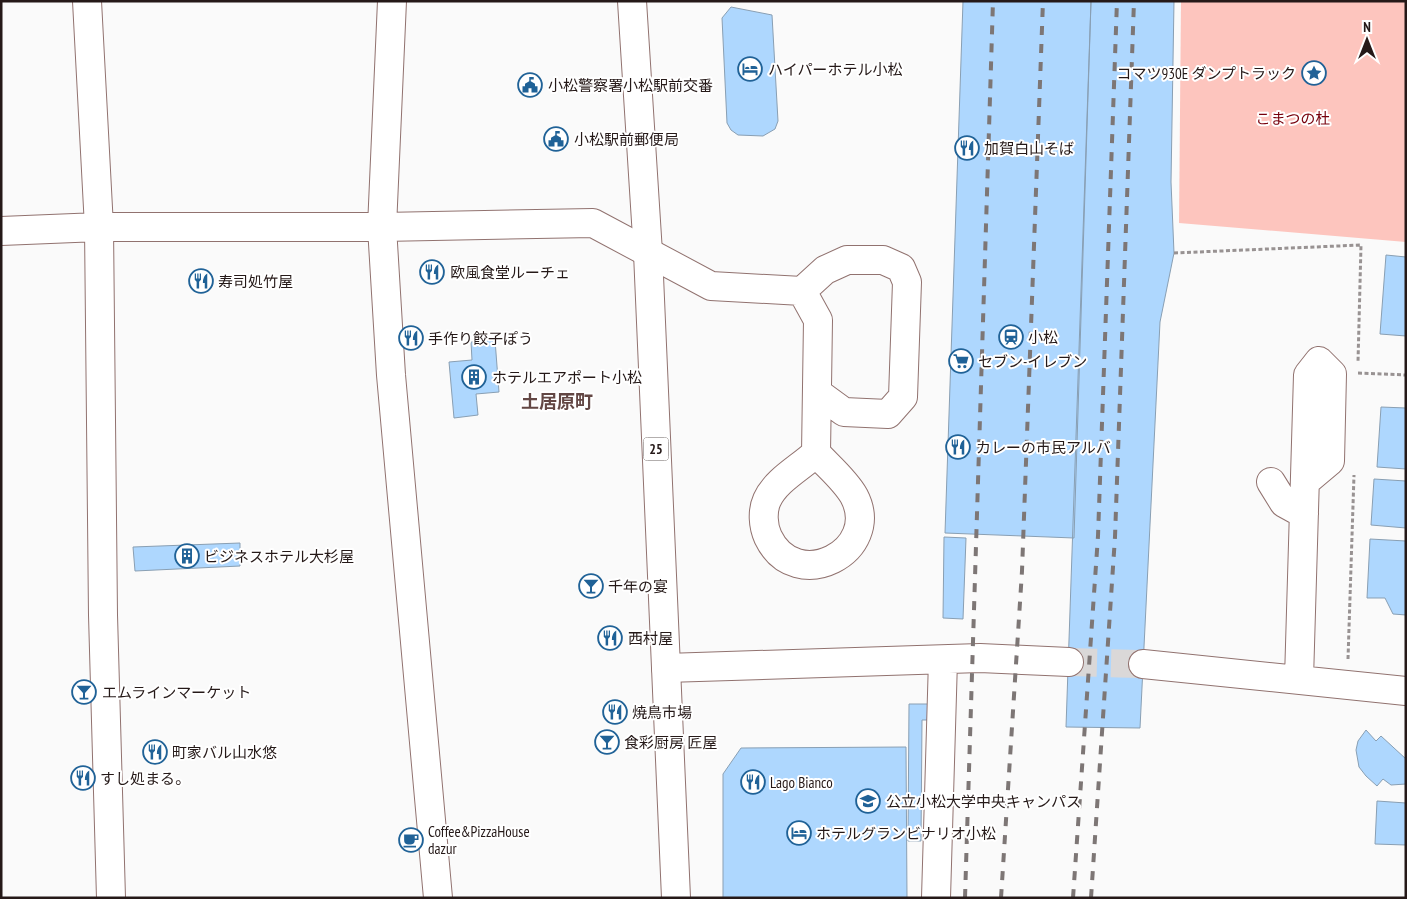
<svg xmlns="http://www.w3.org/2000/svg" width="1407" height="899" viewBox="0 0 1407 899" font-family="'PT Sans Narrow','Noto Sans JP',sans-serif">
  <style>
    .green { fill: #fdc5be }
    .building { fill: #aed7fe; stroke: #899fb3 }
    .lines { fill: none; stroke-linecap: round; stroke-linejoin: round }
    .minor-tunnel { stroke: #dad8d8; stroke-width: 28; stroke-dasharray: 28 14; stroke-linecap: butt }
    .minor-casing { stroke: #91726f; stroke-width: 30 }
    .major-casing { stroke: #91726f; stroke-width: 30 }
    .path { stroke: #989292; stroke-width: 3; stroke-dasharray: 4 2.5; stroke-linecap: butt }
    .minor { stroke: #fff; stroke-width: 28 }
    .major { stroke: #fff; stroke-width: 28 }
    .rail { stroke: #7d7675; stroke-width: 4; stroke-dasharray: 9 9; stroke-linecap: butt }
    .labels { text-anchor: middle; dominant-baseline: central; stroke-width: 4; stroke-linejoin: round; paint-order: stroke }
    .shield { fill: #fff; stroke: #665e5d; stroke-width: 1 }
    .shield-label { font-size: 14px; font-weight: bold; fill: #251918 }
    .poi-label { font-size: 15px; fill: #251918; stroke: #fff; text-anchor: start }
    .park-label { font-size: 15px; fill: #77000c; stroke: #fff }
    .quarter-label { font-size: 18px; font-weight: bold; fill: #634744; stroke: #fff }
  </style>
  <rect width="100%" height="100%" fill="#fafafa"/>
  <path class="green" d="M1181 1H1406V242L1179 223Z"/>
  <path class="building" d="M963 1H1091L1074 538 945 533Z
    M1091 1H1174L1171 182 1174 253 1160 322 1140 728 1066 727Z
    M731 7 772 15 778 121 775 129 763 136 738 135 731 130 727 123 722 18Z
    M1386 255 1406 257V336L1380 334Z
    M495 340 499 392 476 394 478 415 454 418 449 362 472 360 471 342Z
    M1381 407 1406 408V469L1377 467Z
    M1374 479 1406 481V528L1371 525Z
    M944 537 966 538 963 619 943 618Z
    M1370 539 1406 541V615L1393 614 1385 598H1367Z
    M240 543V566L135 571 133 547Z
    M909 704H952V720H922L921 841H908Z
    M1366 730 1376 741 1381 736 1406 759V784L1391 785 1383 779 1377 786 1366 776 1359 767 1356 750 1358 741Z
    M906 747 907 898H723V774L741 748Z
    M1377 801 1406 803V845L1375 844Z"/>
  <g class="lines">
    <path class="minor-tunnel" d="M1069 662 1143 664"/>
    <g class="minor-casing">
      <path id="minor" d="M87 1 99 227 103 615 111 898
        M392 1 382 227 391 375 438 898
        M1 231 99 227H382L593 223 711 286 802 291 818 320 816 453
        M802 291 825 270 847 260H883L901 268 907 282 903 397 888 414 844 412 818 393
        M816 453C828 466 845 480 854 496 883 551 796 596 768 537 763 526 762 511 767 500 776 480 800 468 816 453Z
        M1271 482 1284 503 1304 514
        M1143 664 1406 691
        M666 668 980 658 1069 662
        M1299 679 1308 375 1319 361 1332 374 1330 461 1305 482
        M936 898 943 660"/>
    </g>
    <g class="major-casing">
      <path id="major" d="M632 1 648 253 676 898"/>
    </g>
    <path class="path" d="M1174 253 1361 245 1358 362
      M1358 373 1406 375
      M1348 659 1354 475"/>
    <use href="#minor" class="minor"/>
    <use href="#major" class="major"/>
    <path class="rail" d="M965 898 993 1
      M1001 898 1022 571 1043 1
      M1073 898 1098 536 1117 1
      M1091 898 1115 537 1134 1"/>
  </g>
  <defs>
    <g id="hotel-ring" transform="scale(1.25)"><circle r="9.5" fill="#fff" stroke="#206297" stroke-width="1.5"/><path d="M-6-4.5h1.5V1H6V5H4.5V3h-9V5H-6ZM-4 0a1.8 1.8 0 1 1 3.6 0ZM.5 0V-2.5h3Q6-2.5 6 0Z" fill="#206297"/></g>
    <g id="sight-ring" transform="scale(1.25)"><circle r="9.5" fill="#fff" stroke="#206297" stroke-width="1.5"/><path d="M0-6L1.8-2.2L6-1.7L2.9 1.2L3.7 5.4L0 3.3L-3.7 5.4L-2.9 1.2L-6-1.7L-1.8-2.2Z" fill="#206297"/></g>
    <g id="civic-ring" transform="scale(1.25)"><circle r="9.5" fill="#fff" stroke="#206297" stroke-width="1.5"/><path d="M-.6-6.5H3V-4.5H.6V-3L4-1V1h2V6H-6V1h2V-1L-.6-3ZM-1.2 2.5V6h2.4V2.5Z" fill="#206297"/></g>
    <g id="restaurant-ring" transform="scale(1.25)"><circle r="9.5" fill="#fff" stroke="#206297" stroke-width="1.5"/><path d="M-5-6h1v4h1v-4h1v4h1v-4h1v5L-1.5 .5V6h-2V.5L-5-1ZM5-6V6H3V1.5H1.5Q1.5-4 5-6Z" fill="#206297"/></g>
    <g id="station-ring" transform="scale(1.25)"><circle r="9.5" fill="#fff" stroke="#206297" stroke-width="1.5"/><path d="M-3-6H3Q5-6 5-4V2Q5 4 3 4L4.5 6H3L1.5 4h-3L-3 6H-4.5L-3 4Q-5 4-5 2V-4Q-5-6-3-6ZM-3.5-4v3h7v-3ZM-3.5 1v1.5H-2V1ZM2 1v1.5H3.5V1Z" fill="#206297"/></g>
    <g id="supermarket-ring" transform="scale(1.25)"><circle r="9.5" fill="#fff" stroke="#206297" stroke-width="1.5"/><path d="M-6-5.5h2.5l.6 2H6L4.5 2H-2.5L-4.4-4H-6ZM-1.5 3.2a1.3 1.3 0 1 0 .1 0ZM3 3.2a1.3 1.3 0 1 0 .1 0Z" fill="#206297"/></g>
    <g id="building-ring" transform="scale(1.25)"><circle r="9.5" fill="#fff" stroke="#206297" stroke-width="1.5"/><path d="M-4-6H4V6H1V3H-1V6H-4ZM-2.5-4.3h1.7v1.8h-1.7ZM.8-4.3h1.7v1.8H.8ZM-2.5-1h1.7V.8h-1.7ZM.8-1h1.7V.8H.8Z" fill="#206297"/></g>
    <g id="bar-ring" transform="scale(1.25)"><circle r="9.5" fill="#fff" stroke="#206297" stroke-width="1.5"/><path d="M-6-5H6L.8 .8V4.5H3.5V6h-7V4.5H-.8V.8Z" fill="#206297"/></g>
    <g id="university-ring" transform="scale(1.25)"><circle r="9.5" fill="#fff" stroke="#206297" stroke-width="1.5"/><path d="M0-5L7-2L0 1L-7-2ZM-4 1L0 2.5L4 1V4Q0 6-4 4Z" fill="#206297"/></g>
    <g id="cafe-ring" transform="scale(1.25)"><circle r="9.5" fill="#fff" stroke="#206297" stroke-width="1.5"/><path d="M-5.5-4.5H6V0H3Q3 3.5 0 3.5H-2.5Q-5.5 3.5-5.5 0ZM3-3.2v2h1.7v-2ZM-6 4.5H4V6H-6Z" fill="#206297"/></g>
  </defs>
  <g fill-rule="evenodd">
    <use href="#hotel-ring" x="750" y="69"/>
    <use href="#sight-ring" x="1314" y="73"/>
    <use href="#civic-ring" x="530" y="85"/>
    <use href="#civic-ring" x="556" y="139"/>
    <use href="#restaurant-ring" x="967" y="148"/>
    <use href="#restaurant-ring" x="432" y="272"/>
    <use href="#restaurant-ring" x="201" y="281"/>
    <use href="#station-ring" x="1011" y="337"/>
    <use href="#restaurant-ring" x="411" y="338"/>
    <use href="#supermarket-ring" x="961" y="361"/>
    <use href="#building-ring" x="474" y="377"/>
    <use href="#restaurant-ring" x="958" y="447"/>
    <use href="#building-ring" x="187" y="556"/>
    <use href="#bar-ring" x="591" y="586"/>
    <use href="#restaurant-ring" x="610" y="638"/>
    <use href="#bar-ring" x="84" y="692"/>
    <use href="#restaurant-ring" x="615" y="712"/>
    <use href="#bar-ring" x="607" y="742"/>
    <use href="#restaurant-ring" x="155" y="752"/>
    <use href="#restaurant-ring" x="83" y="778"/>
    <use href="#restaurant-ring" x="753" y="782"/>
    <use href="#university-ring" x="868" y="801"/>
    <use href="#hotel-ring" x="799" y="833"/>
    <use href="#cafe-ring" x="411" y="840"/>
  </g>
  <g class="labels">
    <rect class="shield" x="643.5" y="437.5" width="25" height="23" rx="4"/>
    <g class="shield-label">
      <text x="656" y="449">25</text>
    </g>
    <g class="poi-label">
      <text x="768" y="69">ハイパーホテル小松</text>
      <text x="1296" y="73" text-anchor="end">コマツ930E ダンプトラック</text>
      <text x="548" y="85">小松警察署小松駅前交番</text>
      <text x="574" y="139">小松駅前郵便局</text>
      <text x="984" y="148">加賀白山そば</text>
      <text x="450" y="272">欧風食堂ルーチェ</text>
      <text x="218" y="281">寿司処竹屋</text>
      <text x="1028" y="337">小松</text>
      <text x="428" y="338">手作り餃子ぽう</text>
      <text x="978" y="361">セブン-イレブン</text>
      <text x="492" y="377">ホテルエアポート小松</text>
      <text x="976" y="447">カレーの市民アルバ</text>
      <text x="204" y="556">ビジネスホテル大杉屋</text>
      <text x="608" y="586">千年の宴</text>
      <text x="628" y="638">西村屋</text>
      <text x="102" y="692">エムラインマーケット</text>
      <text x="632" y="712">焼鳥市場</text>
      <text x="624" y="742">食彩厨房 匠屋</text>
      <text x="172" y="752">町家バル山水悠</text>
      <text x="100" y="778">すし処まる。</text>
      <text x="770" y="782">Lago Bianco</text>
      <text x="886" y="801">公立小松大学中央キャンパス</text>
      <text x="428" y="831">Coffee&amp;PizzaHouse<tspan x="428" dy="17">dazur</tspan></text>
      <text x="816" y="833">ホテルグランビナリオ小松</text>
    </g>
    <g class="park-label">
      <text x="1293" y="118">こまつの杜</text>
    </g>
    <g class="quarter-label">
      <text x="557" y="401">土居原町</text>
    </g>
  </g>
  <rect width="1407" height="899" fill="none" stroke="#251918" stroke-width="5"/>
  <g transform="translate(1367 40)" stroke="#ffffff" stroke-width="4" paint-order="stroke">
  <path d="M0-4L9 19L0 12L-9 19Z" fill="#251918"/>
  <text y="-8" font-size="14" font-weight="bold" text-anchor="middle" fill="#251918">N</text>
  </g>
</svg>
